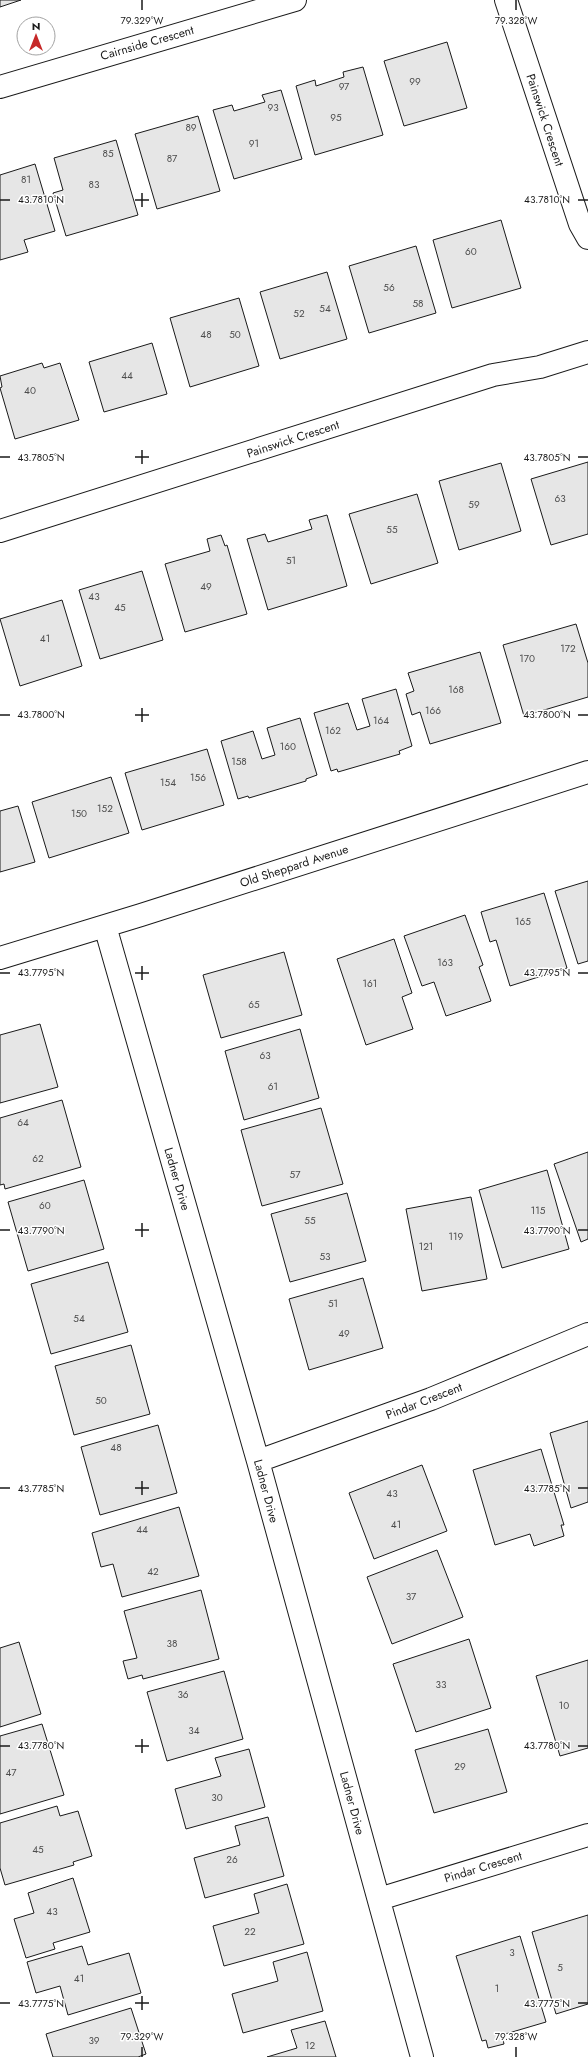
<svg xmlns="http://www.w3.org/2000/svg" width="588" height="2057" viewBox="0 0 588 2057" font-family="Jost,sans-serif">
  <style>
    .building { fill: #e6e6e6; stroke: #1a1a1a }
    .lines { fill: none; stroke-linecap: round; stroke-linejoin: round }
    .minor-casing { stroke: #1a1a1a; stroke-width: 24 }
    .minor { stroke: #fff; stroke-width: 22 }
    .ticks { fill: none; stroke: #1a1a1a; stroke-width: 1.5 }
    .labels { text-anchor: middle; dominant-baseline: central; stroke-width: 3; stroke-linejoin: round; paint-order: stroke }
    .number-label { font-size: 10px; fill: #4d4d4d }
    .street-label { font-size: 12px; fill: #1a1a1a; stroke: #fff }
    .ticks-label { font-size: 10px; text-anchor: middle; fill: #1a1a1a; stroke: #fff; stroke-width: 3; stroke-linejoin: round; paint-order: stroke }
  </style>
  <rect width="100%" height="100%" fill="#fff"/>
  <path class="building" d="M0 0H21L0 7Z
    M447 42 467 108 404 126 384 61Z
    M363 67 383 135 315 155 296 86 315 80 316 86 344 77 343 72Z
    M281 90 302 159 234 179 213 110 232 105 234 111 265 102 262 95Z
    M198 116 220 191 157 209 135 134Z
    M116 140 138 215 66 236 53 193 63 190 54 158Z
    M35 164 55 231 24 240 28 252 0 260V175Z
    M501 220 521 288 452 308 433 240Z
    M416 246 436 313 369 333 349 266Z
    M327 272 347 339 280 359 260 292Z
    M239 298 259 366 190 387 170 318Z
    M152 343 167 394 104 412 89 362Z
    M42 363 44 368 60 363 79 420 15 439 0 388 2 387 0 376Z
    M588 462V534L551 545 531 479Z
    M501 463 521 531 459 550 439 481Z
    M417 494 438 563 371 584 349 514Z
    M327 515 347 586 268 610 247 539 265 534 268 542 312 529 309 520Z
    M221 535 225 546 227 545 247 614 185 632 165 564 210 551 207 539Z
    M142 571 163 640 100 659 79 590Z
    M62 600 82 666 20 686 0 619Z
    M576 624 588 663V697L524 716 503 645Z
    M480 652 501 723 430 744 420 712 412 715 406 694 414 691 408 673Z
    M396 689 412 746 399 751 400 754 338 772 337 769 331 771 314 713 348 703 357 730 370 726 362 699Z
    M300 718 317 775 306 779V781L249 798 248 796 238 799 221 741 253 731 262 759 275 755 267 728Z
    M207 749 224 805 142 830 125 773Z
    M111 777 129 833 49 858 32 802Z
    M18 806 35 862 0 872V811Z
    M588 881V961L578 964 555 891Z
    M544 893 567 968 510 986 496 940 490 942 481 912Z
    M465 915 483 965 479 967 491 1001 446 1016 434 982 422 986 404 936Z
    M394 939 412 993 402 997 413 1029 366 1045 337 959Z
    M284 952 302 1015 221 1038 203 975Z
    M40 1024 58 1087 0 1103V1035Z
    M300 1029 319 1098 244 1120 225 1051Z
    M62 1100 81 1167 5 1189 4 1184 0 1185V1118Z
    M321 1108 343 1184 262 1206 241 1130Z
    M588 1152V1239L581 1242 554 1164Z
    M547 1170 569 1249 502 1268 479 1190Z
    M84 1180 104 1249 28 1271 8 1202Z
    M347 1193 366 1261 290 1282 271 1214Z
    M471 1197 487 1279 422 1291 406 1209Z
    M108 1262 128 1332 51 1354 31 1284Z
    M363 1278 383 1348 309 1370 289 1299Z
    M131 1345 150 1414 74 1435 55 1366Z
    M588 1421V1502L571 1508 550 1433Z
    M158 1425 177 1493 100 1515 81 1447Z
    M541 1449 564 1525H561L564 1536 534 1546 530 1534 495 1545 473 1470Z
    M422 1465 447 1531 374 1559 349 1493Z
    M179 1507 199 1576 122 1597 113 1564 101 1567 92 1533Z
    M437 1550 463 1617 392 1644 367 1577Z
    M201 1590 219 1659 143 1679 142 1675 128 1679 123 1661 137 1658 124 1611Z
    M469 1639 491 1708 416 1732 393 1664Z
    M19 1642 41 1714 0 1727V1648Z
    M588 1660V1748L560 1756 536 1676Z
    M224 1671 243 1739 167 1761 147 1692Z
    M42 1724 64 1795 0 1814V1736Z
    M488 1729 507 1792 434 1813 415 1750Z
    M249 1749 265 1807 186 1829 175 1789 221 1776 215 1758Z
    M57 1806 60 1816 78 1811 92 1856 73 1862 74 1865 5 1885 0 1868V1823Z
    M268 1817 284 1876 205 1898 194 1858 240 1845 235 1826Z
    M73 1878 90 1932 53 1943 55 1949 26 1958 14 1919 34 1913 28 1893Z
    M287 1884 304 1944 224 1966 213 1926 259 1913 254 1894Z
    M588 1915V2004L556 2014 532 1932Z
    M520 1936 546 2022 502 2035 504 2044 488 2048 486 2040 482 2041 456 1956Z
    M82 1946 88 1965 129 1953 141 1993 68 2015 60 1986 36 1993 27 1962Z
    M307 1952 323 2011 243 2033 232 1994 278 1981 273 1962Z
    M131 2008 146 2054 138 2057H53L46 2034Z
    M325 2021 336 2057H267L297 2048 291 2030Z"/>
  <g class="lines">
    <g class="minor-casing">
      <path id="minor" d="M506 0 580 224 588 238
        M0 87 295 0
        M0 531 493 375 540 367 588 352
        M105 926 258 1461 422 2057
        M0 958 141 915 588 772
        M258 1461 431 1399 588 1334
        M379 1899 588 1835"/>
    </g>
    <use href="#minor" class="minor"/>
  </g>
  <path class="ticks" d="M142 0V10M516 0V10M142 193V207M0 200H10M135 200H149M578 200H588M142 450V464M0 457H10M135 457H149M578 457H588M142 708V722M0 715H10M135 715H149M578 715H588M142 966V980M0 973H10M135 973H149M578 973H588M142 1223V1237M0 1230H10M135 1230H149M578 1230H588M142 1481V1495M0 1488H10M135 1488H149M578 1488H588M142 1739V1753M0 1746H10M135 1746H149M578 1746H588M142 1996V2010M0 2003H10M135 2003H149M578 2003H588M142 2047V2057M516 2047V2057"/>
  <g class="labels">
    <g class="number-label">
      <text x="415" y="81">99</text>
      <text x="344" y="86">97</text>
      <text x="273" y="107">93</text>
      <text x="336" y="117">95</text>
      <text x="191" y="127">89</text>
      <text x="254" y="143">91</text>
      <text x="108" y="153">85</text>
      <text x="172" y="158">87</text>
      <text x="26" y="179">81</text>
      <text x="94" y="184">83</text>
      <text x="471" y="251">60</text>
      <text x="389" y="287">56</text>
      <text x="418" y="303">58</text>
      <text x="325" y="308">54</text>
      <text x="299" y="313">52</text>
      <text x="206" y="334">48</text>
      <text x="235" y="334">50</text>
      <text x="127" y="375">44</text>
      <text x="30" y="390">40</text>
      <text x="560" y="498">63</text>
      <text x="474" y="504">59</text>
      <text x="392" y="529">55</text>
      <text x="291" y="560">51</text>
      <text x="206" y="586">49</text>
      <text x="94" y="596">43</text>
      <text x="120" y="607">45</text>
      <text x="45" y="638">41</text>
      <text x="568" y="648">172</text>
      <text x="527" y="658">170</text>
      <text x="456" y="689">168</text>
      <text x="433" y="710">166</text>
      <text x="381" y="720">164</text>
      <text x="333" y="730">162</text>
      <text x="288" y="746">160</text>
      <text x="239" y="761">158</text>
      <text x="198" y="777">156</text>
      <text x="168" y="782">154</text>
      <text x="105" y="808">152</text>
      <text x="79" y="813">150</text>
      <text x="523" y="921">165</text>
      <text x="445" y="962">163</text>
      <text x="370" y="983">161</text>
      <text x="254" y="1004">65</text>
      <text x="265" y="1055">63</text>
      <text x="273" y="1086">61</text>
      <text x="23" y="1122">64</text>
      <text x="38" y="1158">62</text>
      <text x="295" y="1174">57</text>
      <text x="45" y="1205">60</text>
      <text x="538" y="1210">115</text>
      <text x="310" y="1220">55</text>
      <text x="456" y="1236">119</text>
      <text x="426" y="1246">121</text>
      <text x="325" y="1256">53</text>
      <text x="333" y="1303">51</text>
      <text x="79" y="1318">54</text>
      <text x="344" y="1333">49</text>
      <text x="101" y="1400">50</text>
      <text x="116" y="1447">48</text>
      <text x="392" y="1493">43</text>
      <text x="396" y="1524">41</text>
      <text x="142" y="1529">44</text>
      <text x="153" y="1571">42</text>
      <text x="411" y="1596">37</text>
      <text x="172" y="1643">38</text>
      <text x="441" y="1684">33</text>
      <text x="183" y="1694">36</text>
      <text x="564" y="1705">10</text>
      <text x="194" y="1730">34</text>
      <text x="460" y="1766">29</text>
      <text x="11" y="1772">47</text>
      <text x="217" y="1797">30</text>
      <text x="38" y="1849">45</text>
      <text x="232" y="1859">26</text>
      <text x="52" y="1911">43</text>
      <text x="250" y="1931">22</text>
      <text x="512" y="1952">3</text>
      <text x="560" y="1967">5</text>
      <text x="79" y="1978">41</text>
      <text x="497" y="1988">1</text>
      <text x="94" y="2040">39</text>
      <text x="310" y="2045">12</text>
    </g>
    <g class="street-label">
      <text transform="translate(147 43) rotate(-16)">Cairnside Crescent</text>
      <text transform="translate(545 120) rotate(72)">Painswick Crescent</text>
      <text transform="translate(293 439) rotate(-18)">Painswick Crescent</text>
      <text transform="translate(294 866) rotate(-18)">Old Sheppard Avenue</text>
      <text transform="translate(177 1179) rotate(74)">Ladner Drive</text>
      <text transform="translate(424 1401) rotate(-21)">Pindar Crescent</text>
      <text transform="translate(266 1491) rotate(75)">Ladner Drive</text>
      <text transform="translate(352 1803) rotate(75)">Ladner Drive</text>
      <text transform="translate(483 1867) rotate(-17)">Pindar Crescent</text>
    </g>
  </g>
  <g class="ticks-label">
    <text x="142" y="24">79.329°W</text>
    <text x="516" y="24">79.328°W</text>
    <text x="41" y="203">43.7810°N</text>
    <text x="547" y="203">43.7810°N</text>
    <text x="41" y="461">43.7805°N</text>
    <text x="547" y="461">43.7805°N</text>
    <text x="41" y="718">43.7800°N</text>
    <text x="547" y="718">43.7800°N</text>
    <text x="41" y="976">43.7795°N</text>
    <text x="547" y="976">43.7795°N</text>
    <text x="41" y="1234">43.7790°N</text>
    <text x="547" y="1234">43.7790°N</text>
    <text x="41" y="1492">43.7785°N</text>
    <text x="547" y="1492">43.7785°N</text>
    <text x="41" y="1749">43.7780°N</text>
    <text x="547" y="1749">43.7780°N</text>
    <text x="41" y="2007">43.7775°N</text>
    <text x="547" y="2007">43.7775°N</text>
    <text x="142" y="2040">79.329°W</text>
    <text x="516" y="2040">79.328°W</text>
  </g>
  <g transform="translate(36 36)"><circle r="19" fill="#ffffff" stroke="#a3a3a3"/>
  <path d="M0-3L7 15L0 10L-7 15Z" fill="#c62828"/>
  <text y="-6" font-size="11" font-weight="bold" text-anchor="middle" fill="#1a1a1a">N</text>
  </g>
</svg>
